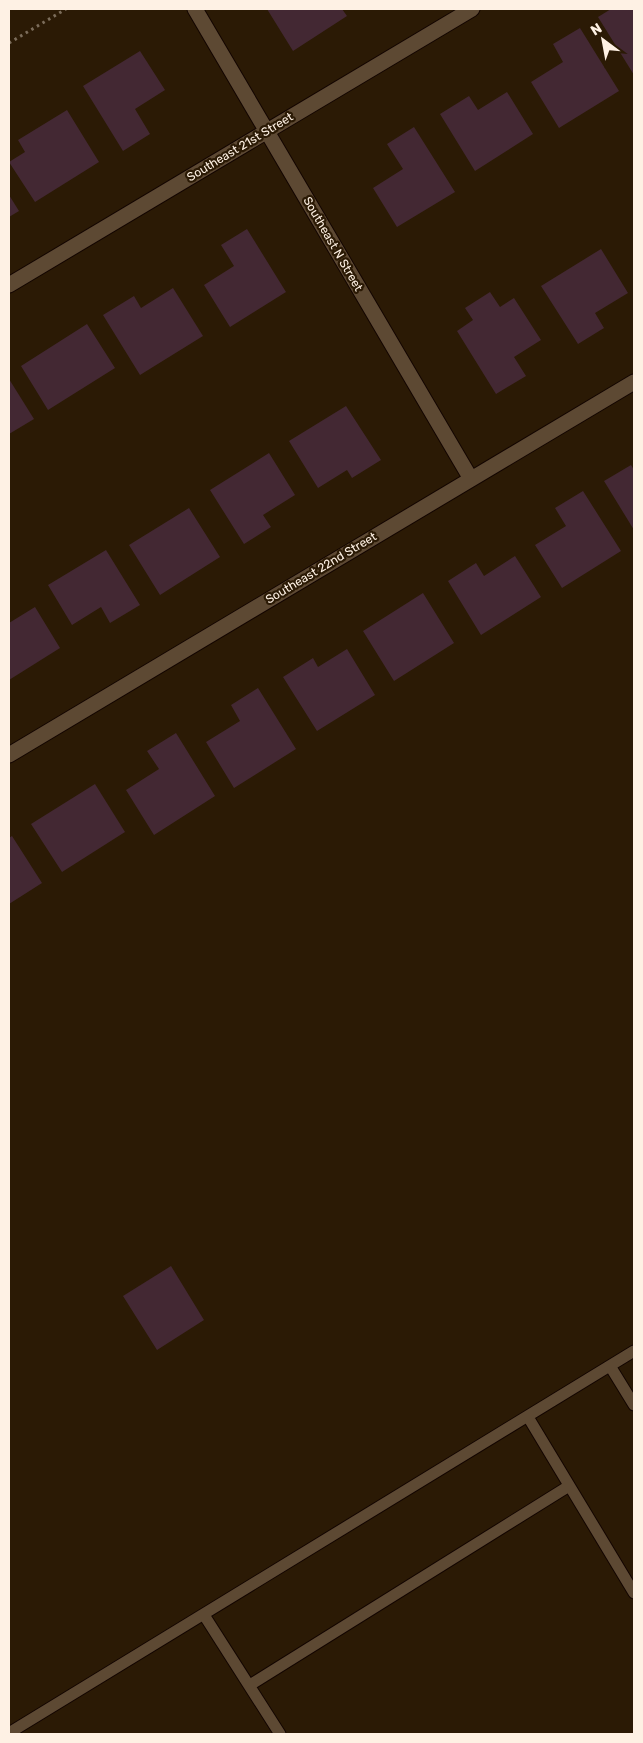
<svg xmlns="http://www.w3.org/2000/svg" width="643" height="1743" viewBox="0 0 643 1743" font-family="Rubik,sans-serif">
  <style>
    .building { fill: #432833 }
    .lines { fill: none; stroke-linecap: round; stroke-linejoin: round }
    .service-casing { stroke: #130500; stroke-width: 13 }
    .minor-casing { stroke: #130500; stroke-width: 17 }
    .path { stroke: #7c6d5b; stroke-width: 3; stroke-dasharray: 2.5 4; stroke-linecap: butt }
    .service { stroke: #5d4933; stroke-width: 11 }
    .minor { stroke: #5d4933; stroke-width: 15 }
    .labels { text-anchor: middle; dominant-baseline: central; stroke-width: 4.5; stroke-linejoin: round; paint-order: stroke }
    .street-label { font-size: 12px; fill: #fef1e4; stroke: #2b1a05 }
  </style>
  <rect width="100%" height="100%" fill="#2b1a05"/>
  <path class="building" d="M267 9H342L347 16 293 51Z
    M611 9 634 10V75L598 17Z
    M580 28 619 91 559 128 531 82 563 62 553 44Z
    M140 51 165 90 135 109 150 134 123 151 83 86Z
    M507 92 533 134 475 171 440 114 469 96 478 110Z
    M67 110 99 162 35 202 9 162 25 152 18 140Z
    M414 127 455 192 397 227 373 188 403 169 387 144Z
    M9 195 19 211 9 217Z
    M247 229 286 292 230 327 204 285 234 266 221 245Z
    M601 249 628 293 595 313 604 328 578 344 541 286Z
    M173 288 203 336 140 375 103 315 134 296 141 308Z
    M490 292 500 307 514 298 541 340 514 357 526 376 496 394 457 331 473 320 465 308Z
    M87 324 115 368 48 410 21 366Z
    M9 379 34 419 9 434Z
    M346 406 381 460 352 478 347 470 318 488 289 441Z
    M269 453 295 495 263 515 271 527 244 544 210 490Z
    M631 465 634 470V530L604 481Z
    M583 491 621 551 562 588 535 545 566 526 555 508Z
    M189 508 220 557 160 595 129 545Z
    M106 550 140 605 110 623 101 607 72 625 48 585Z
    M515 556 541 597 481 635 448 581 476 563 484 576Z
    M423 593 454 643 394 681 363 631Z
    M35 607 60 648 9 680V623Z
    M347 649 375 695 317 731 283 677 313 658 318 667Z
    M258 688 296 749 234 788 206 742 240 721 231 705Z
    M176 733 215 796 154 835 126 790 159 769 147 751Z
    M95 784 125 832 62 872 31 824Z
    M12 836 42 883 9 904V838Z
    M171 1266 204 1320 157 1350 123 1296Z"/>
  <g class="lines">
    <g class="service-casing">
      <path id="service" d="M610 1366 634 1405
        M528 1417 634 1593
        M204 1615 280 1734
        M250 1685 569 1486
        M9 1733 634 1351"/>
    </g>
    <g class="minor-casing">
      <path id="minor" d="M195 9 471 479
        M9 285 472 9
        M9 755 634 382"/>
    </g>
    <path class="path" d="M9 43 66 9"/>
    <use href="#service" class="service"/>
    <use href="#minor" class="minor"/>
  </g>
  <g class="labels">
    <g class="street-label">
      <text transform="translate(240 147) rotate(-31)">Southeast 21st Street</text>
      <text transform="translate(333 244) rotate(60)">Southeast N Street</text>
      <text transform="translate(321 568) rotate(-31)">Southeast 22nd Street</text>
    </g>
  </g>
  <rect width="643" height="1743" fill="none" stroke="#fef1e4" stroke-width="20"/>
  <g transform="translate(603 40) rotate(328)" stroke="#2b1a05" stroke-width="4" paint-order="stroke">
  <path d="M0-4L9 19L0 12L-9 19Z" fill="#fef1e4"/>
  <text y="-8" font-size="14" font-weight="bold" text-anchor="middle" fill="#fef1e4">N</text>
  </g>
</svg>
